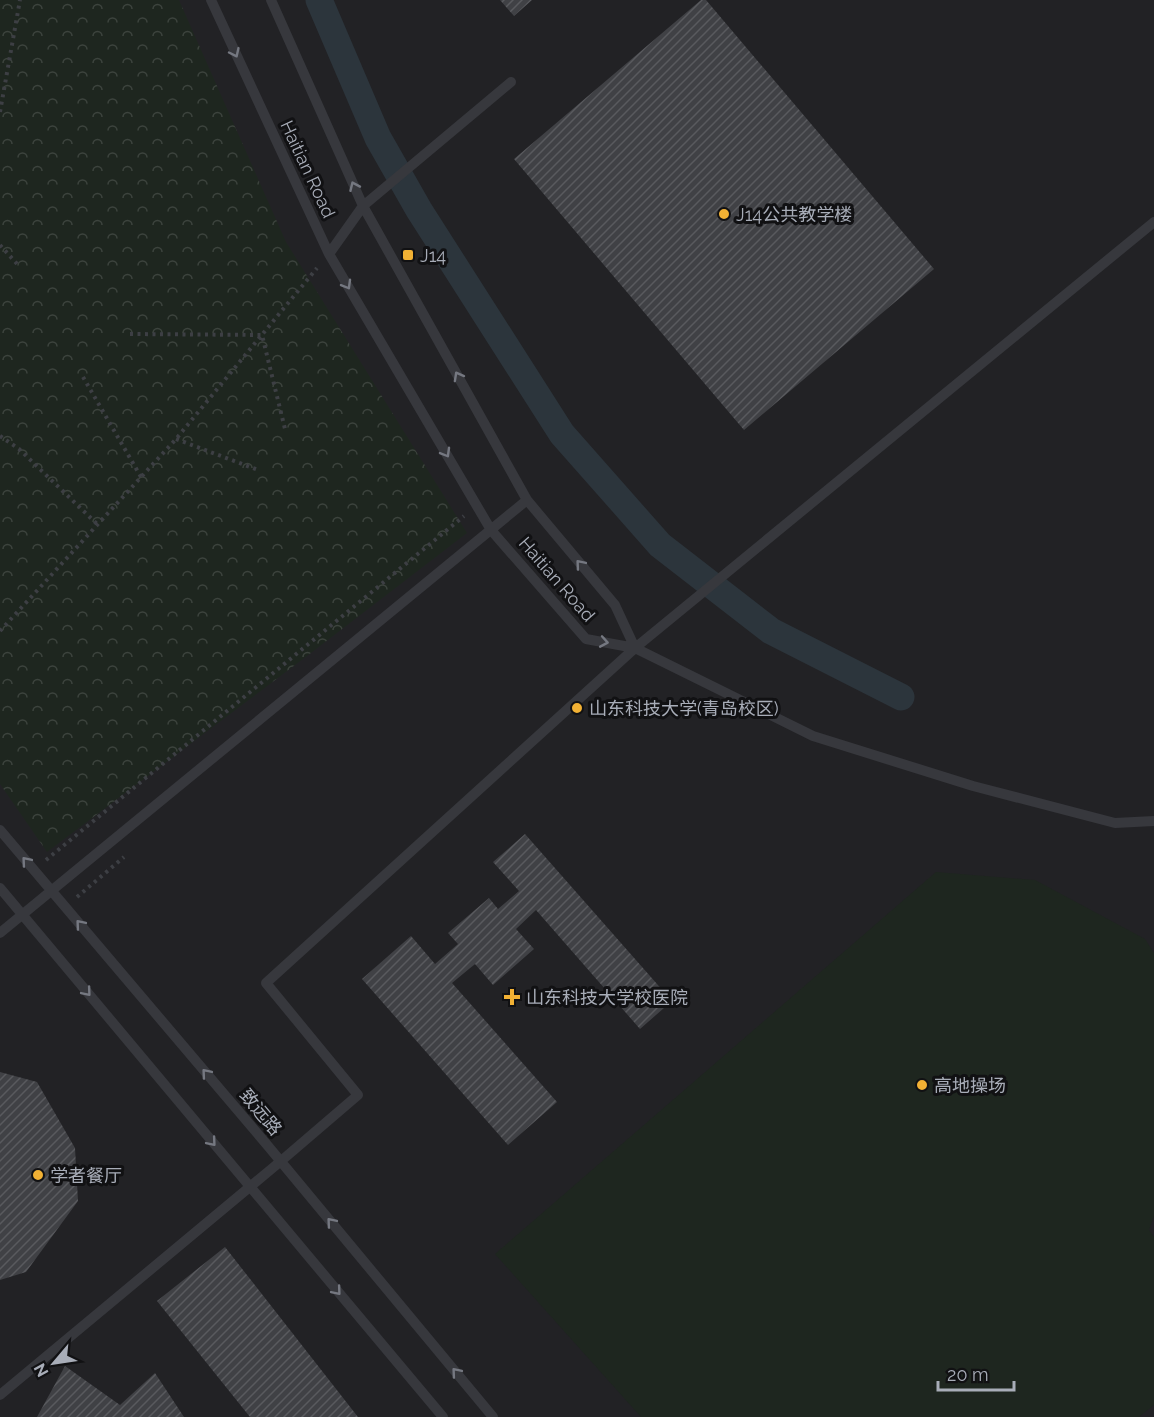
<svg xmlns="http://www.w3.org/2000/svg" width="1154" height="1417" viewBox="0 0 1154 1417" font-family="Raleway,'Noto Sans SC',sans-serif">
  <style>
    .built { fill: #222225 }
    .park { fill: url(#park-crowns) }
    .pitch { fill: #1e261f }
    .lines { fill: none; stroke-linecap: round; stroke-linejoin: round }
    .canal { stroke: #2c353c; stroke-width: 27 }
    .building { fill: url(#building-hatch) }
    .path { stroke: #3d3f44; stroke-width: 4; stroke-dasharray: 3 4.5; stroke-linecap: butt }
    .service { stroke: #37383d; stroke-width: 10 }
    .oneway { stroke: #757881 }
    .poi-dot { fill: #f2b134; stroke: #111113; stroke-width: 2 }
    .labels { text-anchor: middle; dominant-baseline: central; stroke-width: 6; stroke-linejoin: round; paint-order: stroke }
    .street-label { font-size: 18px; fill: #a8adb8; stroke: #111113 }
    .poi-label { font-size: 18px; fill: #a8adb8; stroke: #111113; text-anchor: start }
  </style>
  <defs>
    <pattern id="park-crowns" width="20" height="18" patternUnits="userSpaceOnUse" patternTransform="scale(1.5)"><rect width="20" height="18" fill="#1e261f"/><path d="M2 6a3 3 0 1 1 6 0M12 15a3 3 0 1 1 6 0" fill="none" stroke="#3c433d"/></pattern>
    <pattern id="building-hatch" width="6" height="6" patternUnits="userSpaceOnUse" patternTransform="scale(1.5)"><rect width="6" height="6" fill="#404145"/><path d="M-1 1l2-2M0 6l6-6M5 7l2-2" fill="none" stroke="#595a5e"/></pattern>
  </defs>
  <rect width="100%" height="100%" fill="#161618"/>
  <path class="built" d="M0 0H1154V1417H0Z"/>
  <path class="park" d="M0 0H179L286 242 467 533 307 656 47 852 0 784Z"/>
  <path class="pitch" d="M936 872 1035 880 1145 939 1154 953V1216L1149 1230 1154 1237V1405L1139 1417H641L495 1254Z"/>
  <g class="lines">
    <path class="canal" d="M319 0 378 138 419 210 562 434 660 545 771 631 901 697"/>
  </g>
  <path class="building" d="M500 0H532L514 16Z
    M701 0H706L934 269 744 430 514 159Z
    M525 834 672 1001 640 1029 536 910 516 929 534 949 493 985 475 964 452 983 557 1102 508 1145 362 979 411 936 435 964 458 944 448 933 489 898 498 909 519 891 493 862Z
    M0 1072 37 1082 75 1148 78 1201 26 1272 0 1280Z
    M225 1247 358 1417H250L157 1301Z
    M65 1366 120 1405 155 1373 184 1417H37Z"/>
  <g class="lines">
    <path class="path" d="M0 112 20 0
      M0 245 18 265
      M130 334 262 335 285 429
      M83 377 141 477
      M0 436 19 449 97 524
      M176 439 258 470
      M0 631 176 439 317 268
      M46 860 464 516
      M77 897 124 857"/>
    <path class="service" d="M211 0 329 254 491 530 586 639 635 648 813 736 973 786 1115 823 1154 821
      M271 0 363 206 527 500 615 605 635 648
      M329 254 363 206 511 82
      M0 830 268 1146 493 1417
      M0 888 443 1417
      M0 933 527 500
      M0 1395 281 1161 358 1095 266 983 635 648 1154 222"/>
  </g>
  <defs><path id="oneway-chevron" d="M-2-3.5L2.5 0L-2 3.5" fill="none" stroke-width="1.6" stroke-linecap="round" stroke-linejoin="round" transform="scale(1.5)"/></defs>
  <g class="oneway">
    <use href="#oneway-chevron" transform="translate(235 53) rotate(65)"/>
    <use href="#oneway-chevron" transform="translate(354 186) rotate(-114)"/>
    <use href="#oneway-chevron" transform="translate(347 285) rotate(60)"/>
    <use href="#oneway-chevron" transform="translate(458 376) rotate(-119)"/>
    <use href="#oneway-chevron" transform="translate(446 453) rotate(60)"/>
    <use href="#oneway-chevron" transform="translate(580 564) rotate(-130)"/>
    <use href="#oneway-chevron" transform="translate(604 642) rotate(10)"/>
    <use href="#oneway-chevron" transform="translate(26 861) rotate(-130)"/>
    <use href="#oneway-chevron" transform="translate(80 924) rotate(-130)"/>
    <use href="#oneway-chevron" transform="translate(87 992) rotate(50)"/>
    <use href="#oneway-chevron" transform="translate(206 1073) rotate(-130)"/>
    <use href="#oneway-chevron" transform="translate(212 1142) rotate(50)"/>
    <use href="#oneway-chevron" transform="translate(331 1222) rotate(-130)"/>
    <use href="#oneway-chevron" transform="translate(337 1291) rotate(50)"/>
    <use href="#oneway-chevron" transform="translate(456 1372) rotate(-130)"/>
  </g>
  <g class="poi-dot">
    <circle cx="724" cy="214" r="6"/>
    <rect x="402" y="249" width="12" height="12" rx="3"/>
    <circle cx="577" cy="708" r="6"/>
    <path d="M509 988h6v6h6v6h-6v6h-6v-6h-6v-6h6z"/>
    <circle cx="922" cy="1085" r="6"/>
    <circle cx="38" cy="1175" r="6"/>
  </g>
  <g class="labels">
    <g class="street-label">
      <text transform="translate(308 169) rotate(65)">Haitian Road</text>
      <text transform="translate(557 579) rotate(49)">Haitian Road</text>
      <text transform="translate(261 1112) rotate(50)">致远路</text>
    </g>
    <g class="poi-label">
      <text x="736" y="214">J14公共教学楼</text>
      <text x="420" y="255">J14</text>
      <text x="589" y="708">山东科技大学(青岛校区)</text>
      <text x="526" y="997">山东科技大学校医院</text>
      <text x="934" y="1085">高地操场</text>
      <text x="50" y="1175">学者餐厅</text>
    </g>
  </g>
  <g transform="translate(54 1363) rotate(241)" stroke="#111113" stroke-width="4.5" paint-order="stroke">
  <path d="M0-4.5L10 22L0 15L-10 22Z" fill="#a8adb8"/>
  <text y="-9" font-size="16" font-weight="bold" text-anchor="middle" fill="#a8adb8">N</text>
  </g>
  <path d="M938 1381v9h76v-9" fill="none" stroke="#a8adb8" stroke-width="3"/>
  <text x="947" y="1381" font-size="18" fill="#a8adb8" stroke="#111113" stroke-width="4.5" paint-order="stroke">20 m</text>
</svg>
